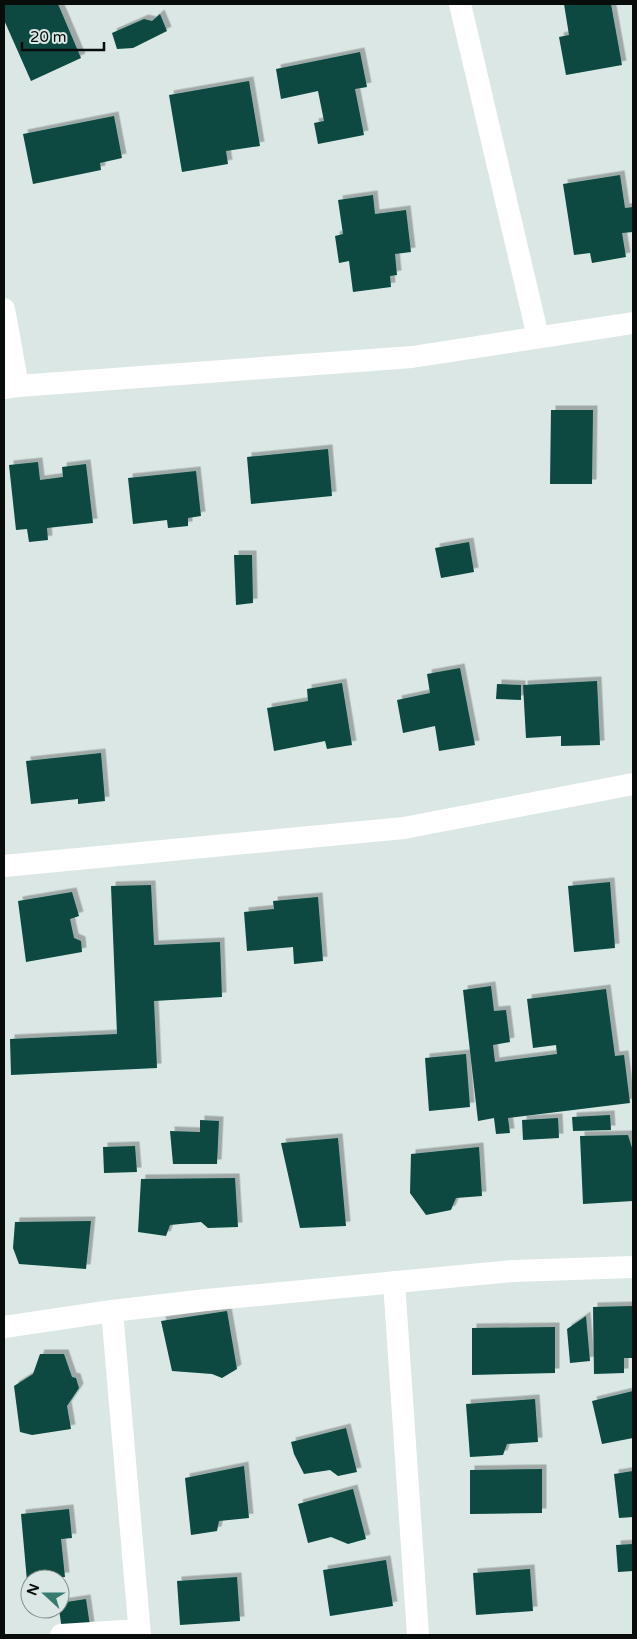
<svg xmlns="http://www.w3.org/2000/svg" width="637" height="1639" viewBox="0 0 637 1639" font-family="'Varela Round',sans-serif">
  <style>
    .building { fill: #084a41; filter: url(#shadow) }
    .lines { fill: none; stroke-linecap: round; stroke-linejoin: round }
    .minor { stroke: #fff; stroke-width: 22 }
  </style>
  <defs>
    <filter id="shadow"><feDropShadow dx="4.5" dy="-4.5" stdDeviation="0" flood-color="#0004"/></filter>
  </defs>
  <rect width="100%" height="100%" fill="#dae7e4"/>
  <path class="building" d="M4 4H58L81 58 31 81 4 20Z
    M564 4H611L622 65 566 75 559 37 569 35Z
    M160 14 167 31 133 48 117 49 112 33 144 19 152 21Z
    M360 52 367 87 355 89 364 135 318 144 314 123 324 121 318 91 281 99 276 69Z
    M249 81 260 146 226 151 228 164 182 172 169 95Z
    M114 116 122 158 100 163 101 170 33 184 23 134Z
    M620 175 625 208 633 207V232L622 233 626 257 592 263 590 253 574 255 563 184Z
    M373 195 375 214 406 210 411 252 395 254 397 275 390 276 391 287 353 292 349 261 339 263 335 236 343 234 338 200Z
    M551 410H593L592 484H550Z
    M328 449 332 496 251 504 247 457Z
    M38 462 40 480 63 477 62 467 86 464 93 523 47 528 48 540 29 542 27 529 16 530 9 465Z
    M196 471 201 516 188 518V526L168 528 167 520 133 524 128 478Z
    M469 542 474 572 441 578 435 548Z
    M234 555H252L253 603 236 605Z
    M460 668 475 745 439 751 435 726 403 733 397 700 430 693 427 674Z
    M597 681 600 745 561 746V736L526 738 523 685Z
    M342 683 352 745 327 749 325 741 274 751 267 708 308 701 307 689Z
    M497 684 521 685V700L496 699Z
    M101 753 105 801 78 804V799L31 804 26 761Z
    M610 882 615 948 574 952 568 886Z
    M151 885 154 945 220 942 222 997 154 1001 157 1068 11 1075 10 1039 117 1034 111 886Z
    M72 892 79 916 70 919 74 938 81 941 82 952 26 962 18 901Z
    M318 897 323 961 294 964 293 947 247 951 244 912 274 909 273 901Z
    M491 986 494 1011 506 1010 510 1042 493 1045 495 1062 557 1054 556 1045 533 1048 527 999 606 989 615 1056 624 1055 630 1103 508 1118 510 1133 496 1134 494 1118 478 1121 463 990Z
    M466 1054 470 1107 429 1111 425 1058Z
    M610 1115 611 1130 573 1131 572 1117Z
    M558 1118 559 1138 523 1140 522 1120Z
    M200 1120 219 1121 217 1164H173L170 1131 200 1132Z
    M628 1135 633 1151V1201L583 1204 580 1136Z
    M338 1138 346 1226 300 1228 281 1143Z
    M135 1146 137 1172 104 1173 103 1147Z
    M479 1147 482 1196 456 1198 451 1210 426 1215 410 1193 411 1154Z
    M235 1178 238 1227 208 1228 201 1222 170 1225 166 1236 138 1232 141 1179Z
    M91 1221 86 1269 19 1264 13 1248 15 1222Z
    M632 1306 633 1358H624V1373L594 1374 593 1307Z
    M227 1311 237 1369 222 1378 212 1374 172 1371 161 1321Z
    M586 1316 590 1361 570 1363 567 1329Z
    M555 1327V1373L472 1375V1328Z
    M40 1354H64L72 1377 76 1378 79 1388 67 1406 71 1429 32 1435 20 1432 14 1386 33 1374Z
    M633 1391V1438L602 1444 592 1401Z
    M535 1399 538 1442 507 1444 503 1455 470 1457 466 1404Z
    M346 1428 357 1472 338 1476 330 1470 304 1474 294 1454 291 1442Z
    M244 1466 249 1518 219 1521 217 1531 191 1535 185 1478Z
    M542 1469V1513L470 1514V1470Z
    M633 1471V1517L619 1518 614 1474Z
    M353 1489 366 1539 348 1544 331 1537 308 1543 298 1504Z
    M69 1509 72 1538 61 1539 65 1577 30 1579V1581H27L21 1514Z
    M633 1544V1571L618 1572 616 1545Z
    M386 1560 393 1606 330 1616 323 1570Z
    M530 1569 533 1611 476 1615 473 1573Z
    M237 1577 240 1621 180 1625 177 1581Z
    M86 1599 90 1626 62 1630 59 1609 60 1603Z"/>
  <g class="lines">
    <path class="minor" d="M460 4 538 337
      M4 309 18 386
      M4 388 18 386 412 357 633 323
      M4 866 404 828 633 784
      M394 1282 418 1635
      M112 1311 140 1635
      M4 1327 112 1311 206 1300 513 1271 633 1267
      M61 1635 139 1630"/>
  </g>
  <rect width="637" height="1639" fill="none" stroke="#080d0c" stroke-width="10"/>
  <g transform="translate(45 1594) rotate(291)"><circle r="24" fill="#dae7e4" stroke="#86908e"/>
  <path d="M0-4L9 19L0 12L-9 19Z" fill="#377b70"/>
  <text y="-8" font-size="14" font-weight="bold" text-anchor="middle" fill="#080d0c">N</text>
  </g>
  <path d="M22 42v8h82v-8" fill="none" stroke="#080d0c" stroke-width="2.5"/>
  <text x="30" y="42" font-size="15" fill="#080d0c" stroke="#dae7e4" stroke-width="4" paint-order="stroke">20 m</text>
</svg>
